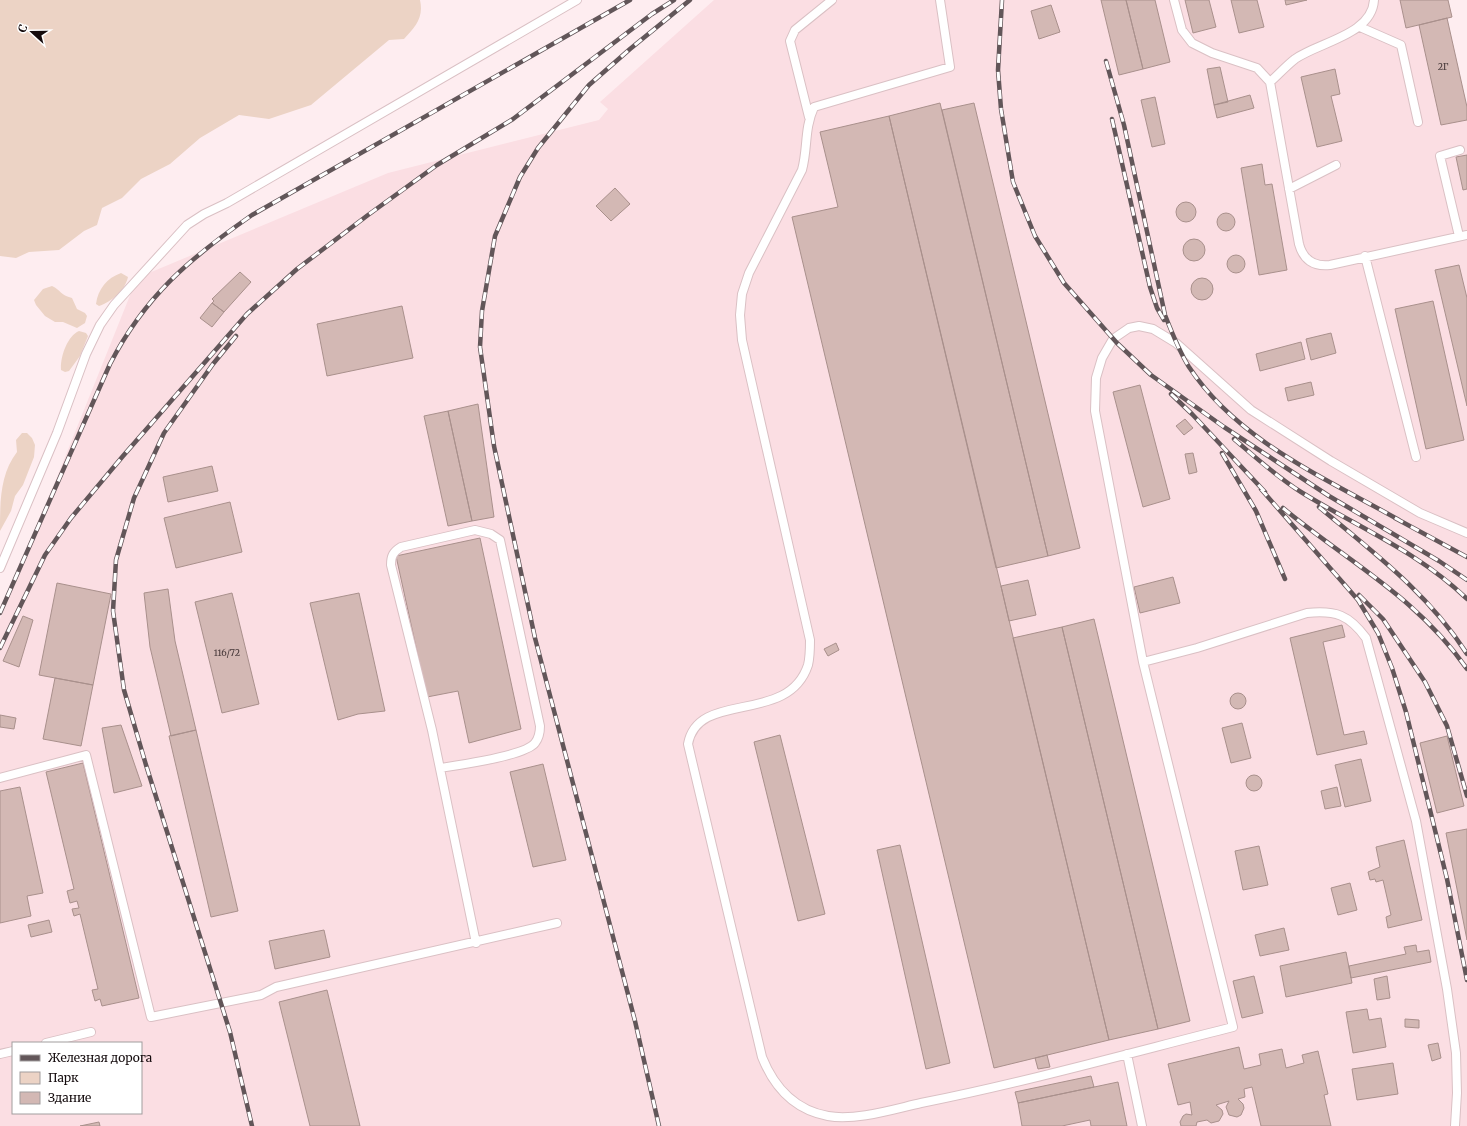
<svg xmlns="http://www.w3.org/2000/svg" width="1467" height="1126" viewBox="0 0 1467 1126" font-family="Merriweather,serif">
  <style>
    .built { fill: #fbdee3; fill-rule: evenodd }
    .green { fill: #ecd3c5 }
    .building { fill: #d3b8b4; stroke: #a9908c }
    .lines { fill: none; stroke-linecap: round; stroke-linejoin: round }
    .lane-casing { stroke: #dac0c4; stroke-width: 10 }
    .lane { stroke: #fff; stroke-width: 8 }
    .rail-casing { stroke: #625659; stroke-width: 4.5 }
    .rail { stroke: #fff; stroke-width: 3; stroke-dasharray: 9; stroke-linecap: butt }
    .labels { text-anchor: middle; dominant-baseline: central; stroke-width: 4; stroke-linejoin: round; paint-order: stroke }
    .number-label { font-size: 9px; fill: #443637 }
  </style>
  <rect width="100%" height="100%" fill="#feedf0"/>
  <path class="built" d="M714 0H1448L1452 17 1447 19 1467 107V1126H0V619L137 278 388 173 599 120 608 109 600 102ZM13 1043H141V1113H13Z"/>
  <path class="green" d="M0 0H420C424 18 415 27 404 39L389 40 311 105 269 119 239 115 200 138 170 164 141 179 122 198 102 208 97 225 84 231 59 250 29 252 16 258 0 256Z
    M121 273 128 277C125 291 111 302 99 306L96 304C98 289 107 278 121 273Z
    M52 286C61 290 60 295 72 298L77 309 85 313 87 316 85 323 77 328 63 322H55L45 316 36 305 34 300 43 289Z
    M79 331 86 333 88 336 80 356 69 371 65 372 61 370C60 358 67 336 79 331Z
    M22 433H27L32 438 35 445 34 457 23 485 15 496 11 511 0 531C0 502 0 474 17 452L16 440Z"/>
  <path class="building" d="M1101 0H1126L1143 69 1119 75Z
    M1126 0H1155L1170 62 1143 69Z
    M1185 0H1209L1216 27 1193 33Z
    M1231 0H1257L1264 27 1239 33Z
    M1285 0H1307L1286 5Z
    M1400 0H1448L1452 17 1406 28Z
    M1051 5 1060 32 1039 39 1031 11Z
    M1447 18 1467 107V120L1441 125 1419 25Z
    M1220 67 1228 102 1214 105 1207 69Z
    M1335 69 1340 94 1331 96 1342 141 1317 147 1301 77Z
    M1250 95 1254 108 1217 118 1214 105Z
    M1155 97 1165 144 1152 147 1141 100Z
    M940 103 1048 556 996 568 889 116Z
    M974 103 1080 548 1048 556 942 110Z
    M889 116 1109 1040 994 1068 792 217 838 207 820 132Z
    M1467 155V189L1463 190 1456 157Z
    M1262 164 1265 185 1272 184 1287 270 1259 275 1241 168Z
    M615 188 630 204 611 221 596 206Z
    M1176 212a10 10 0 1 1 20 0a10 10 0 1 1-20 0Z
    M1217 222a9 9 0 1 1 18 0a9 9 0 1 1-18 0Z
    M1183 250a11 11 0 1 1 22 0a11 11 0 1 1-22 0Z
    M1227 264a9 9 0 1 1 18 0a9 9 0 1 1-18 0Z
    M1459 265 1467 298V406L1435 270Z
    M240 272 251 282 224 312 212 303 214 301 212 299Z
    M1191 289a11 11 0 1 1 22 0a11 11 0 1 1-22 0Z
    M1433 301 1464 440 1426 449 1395 309Z
    M212 303 224 312 212 327 200 318Z
    M402 306 413 358 327 376 317 324Z
    M1331 333 1336 353 1311 360 1306 339Z
    M1301 342 1305 359 1260 371 1256 354Z
    M1311 382 1314 395 1288 401 1285 388Z
    M1140 385 1170 499 1143 507 1113 392Z
    M478 404 494 517 472 521 448 411Z
    M448 411 472 521 448 526 424 416Z
    M1185 419 1193 428 1184 435 1176 426Z
    M1193 453 1197 472 1189 474 1185 454Z
    M212 466 218 491 168 502 163 477Z
    M230 502 242 552 176 568 164 518Z
    M480 538 521 729 469 743 458 691 427 697 396 556Z
    M1173 577 1180 603 1140 613 1134 587Z
    M1028 580 1036 615 1009 621 1001 586Z
    M57 583 111 594 93 685 39 675Z
    M168 589 175 641 196 730 171 736 150 647 144 593Z
    M232 593 259 704 222 713 195 602Z
    M359 593 385 711 358 714 338 720 310 603Z
    M23 616 33 620 19 667 3 661Z
    M1094 619 1190 1021 1158 1029 1062 627Z
    M1342 625 1345 637 1323 642 1344 735 1364 731 1367 744 1317 755 1290 638Z
    M1062 627 1158 1029 1109 1040 1013 638Z
    M836 643 839 650 828 656 824 649Z
    M55 678 93 685 81 746 43 739Z
    M1230 701a8 8 0 1 1 16 0a8 8 0 1 1-16 0Z
    M0 715 16 718 14 729 0 727Z
    M1242 723 1251 758 1231 763 1222 728Z
    M121 725 142 786 114 793 102 728Z
    M196 730 238 911 211 917 169 736Z
    M780 735 825 914 798 921 754 742Z
    M1447 736 1464 806 1437 813 1420 743Z
    M1361 759 1371 801 1345 807 1335 765Z
    M83 763 139 998 102 1006 100 999 95 1001 92 990 98 989 80 914 74 916 72 909 79 908 77 901 70 903 67 891 74 889 46 772Z
    M543 764 566 860 533 867 510 772Z
    M1246 783a8 8 0 1 1 16 0a8 8 0 1 1-16 0Z
    M20 787 43 893 27 896 31 916 0 923V791Z
    M1337 787 1341 806 1325 809 1321 791Z
    M1467 829V940L1446 833Z
    M1404 840 1422 920 1388 928 1386 917 1391 915 1383 880 1376 882 1375 879 1370 880 1368 872 1380 867 1376 847Z
    M900 845 950 1063 926 1069 877 850Z
    M1259 846 1268 885 1243 890 1235 851Z
    M1350 883 1357 910 1338 915 1331 888Z
    M49 920 52 932 31 937 28 925Z
    M1284 928 1289 950 1260 956 1255 935Z
    M324 930 330 957 275 969 269 941Z
    M1416 945 1417 952 1429 950 1431 962 1351 978 1349 966 1406 954 1404 947Z
    M1346 952 1352 983 1286 997 1280 966Z
    M1254 976 1263 1013 1242 1018 1233 981Z
    M1387 976 1390 998 1377 1000 1374 979Z
    M327 990 360 1126H310L279 1002Z
    M1367 1009 1369 1020 1381 1018 1386 1047 1353 1053 1346 1012Z
    M1405 1019 1419 1020V1028L1405 1027Z
    M1438 1043 1441 1058 1432 1061 1428 1045Z
    M1239 1047 1244 1069 1261 1065 1259 1054 1282 1049 1286 1068 1304 1063 1302 1055 1318 1051 1328 1094 1324 1095 1331 1126H1261L1252 1087 1244 1089 1245 1097 1238 1099 1243 1104 1244 1108 1241 1115 1237 1117 1229 1115 1226 1107 1229 1101 1216 1105 1222 1110 1223 1114 1219 1121 1211 1123 1207 1120 1197 1122 1196 1126H1181L1180 1122 1183 1116 1186 1114 1192 1115 1190 1102 1178 1105 1168 1064Z
    M1047 1055 1050 1067 1038 1069 1035 1058Z
    M1393 1063 1398 1094 1357 1100 1352 1069Z
    M1091 1076 1094 1087 1018 1103 1015 1092Z
    M1118 1082 1127 1126H1091L1090 1120 1062 1126H1022L1018 1103Z
    M99 1122 100 1126H80Z"/>
  <g class="lines">
    <g class="lane-casing">
      <path id="lane" d="M940 0 950 67 814 107C804 129 808 148 802 170L749 273 742 294 740 315 742 340 810 640C810 648 810 657 808 665 788 726 698 689 688 744L762 1057C774 1087 795 1110 828 1116 856 1121 894 1109 921 1103 1026 1082 1130 1053 1233 1027L1143 662 1095 411 1096 378 1102 358 1113 339 1129 328 1139 326 1153 329 1176 343 1251 410 1331 461 1420 513 1467 533
        M1174 0 1182 30 1192 43 1212 53 1257 68 1270 82 1299 244C1303 259 1313 267 1330 265L1467 235
        M1360 27 1401 45 1418 122
        M1270 82C1278 75 1286 66 1295 59 1319 42 1372 35 1374 0
        M809 117 790 41 795 30 832 0
        M1289 189 1336 165
        M1459 236 1440 156 1460 150
        M1365 256 1416 457
        M0 568 57 433 86 354 100 325 114 305 187 225 204 214 227 203 577 0
        M1143 662 1197 648 1307 613C1336 610 1349 615 1366 638L1416 821 1447 989 1456 1053 1457 1093 1455 1126
        M440 768C459 765 525 756 535 743 539 738 540 732 540 726L500 540 491 534 475 530 401 547C393 552 391 556 391 565L432 730 476 943
        M0 778 86 755 151 1017 261 995 276 987 557 923
        M46 1043 91 1032
        M0 1054 13 1051
        M1127 1054 1142 1126"/>
    </g>
    <use href="#lane" class="lane"/>
    <g class="rail-casing">
      <path id="rail" d="M1002 0 998 70 1001 109 1013 182 1035 236 1064 283 1117 343 1151 375 1224 427 1329 496 1439 561 1467 580
        M1106 61 1124 125 1165 315C1172 333 1179 351 1189 367 1238 441 1325 478 1399 520
        M1112 119 1150 287 1157 308 1164 320
        M236 336 213 364 164 433 134 498 116 560 113 611 124 690 146 765 230 1032 252 1126
        M1171 394 1192 414 1265 492
        M1234 439C1255 457 1277 477 1301 492 1357 527 1419 552 1467 599
        M1222 453 1256 511 1285 579
        M1261 489 1358 600 1378 633 1392 668 1406 712 1447 879 1467 980
        M1319 507C1374 553 1428 593 1467 654
        M1283 508C1348 562 1417 597 1467 669
        M1395 518 1467 557
        M1359 595 1383 619 1425 682 1447 726 1467 796
        M0 613 110 364C145 296 190 258 252 215L630 0
        M0 648 45 555 71 518 123 456 247 314 297 269 368 215 437 165 513 119 652 14 674 0
        M659 1126 635 1021 535 638 494 446 480 347 482 311 495 236 520 177 538 148 589 85 630 49 690 0"/>
    </g>
    <use href="#rail" class="rail"/>
  </g>
  <g class="labels">
    <g class="number-label">
      <text x="1443" y="66">2Г</text>
      <text x="227" y="652">116/72</text>
    </g>
  </g>
  <rect x="12" y="1042" width="130" height="72" fill="#ffffff" stroke="#a19d9e"/>
  <rect x="20" y="1055" width="20" height="6" fill="#625659" stroke="#a19d9e"/>
  <text x="48" y="1062" font-size="12" fill="#140b0d">Железная дорога</text>
  <rect x="20" y="1072" width="20" height="12" fill="#ecd3c5" stroke="#a19d9e"/>
  <text x="48" y="1082" font-size="12" fill="#140b0d">Парк</text>
  <rect x="20" y="1092" width="20" height="12" fill="#d3b8b4" stroke="#a19d9e"/>
  <text x="48" y="1102" font-size="12" fill="#140b0d">Здание</text>
  <g transform="translate(32 32) rotate(291)" stroke="#ffffff" stroke-width="3" paint-order="stroke">
  <path d="M0-3L7 15L0 10L-7 15Z" fill="#140b0d"/>
  <text y="-6" font-size="11" font-weight="bold" text-anchor="middle" fill="#140b0d">С</text>
  </g>
</svg>
